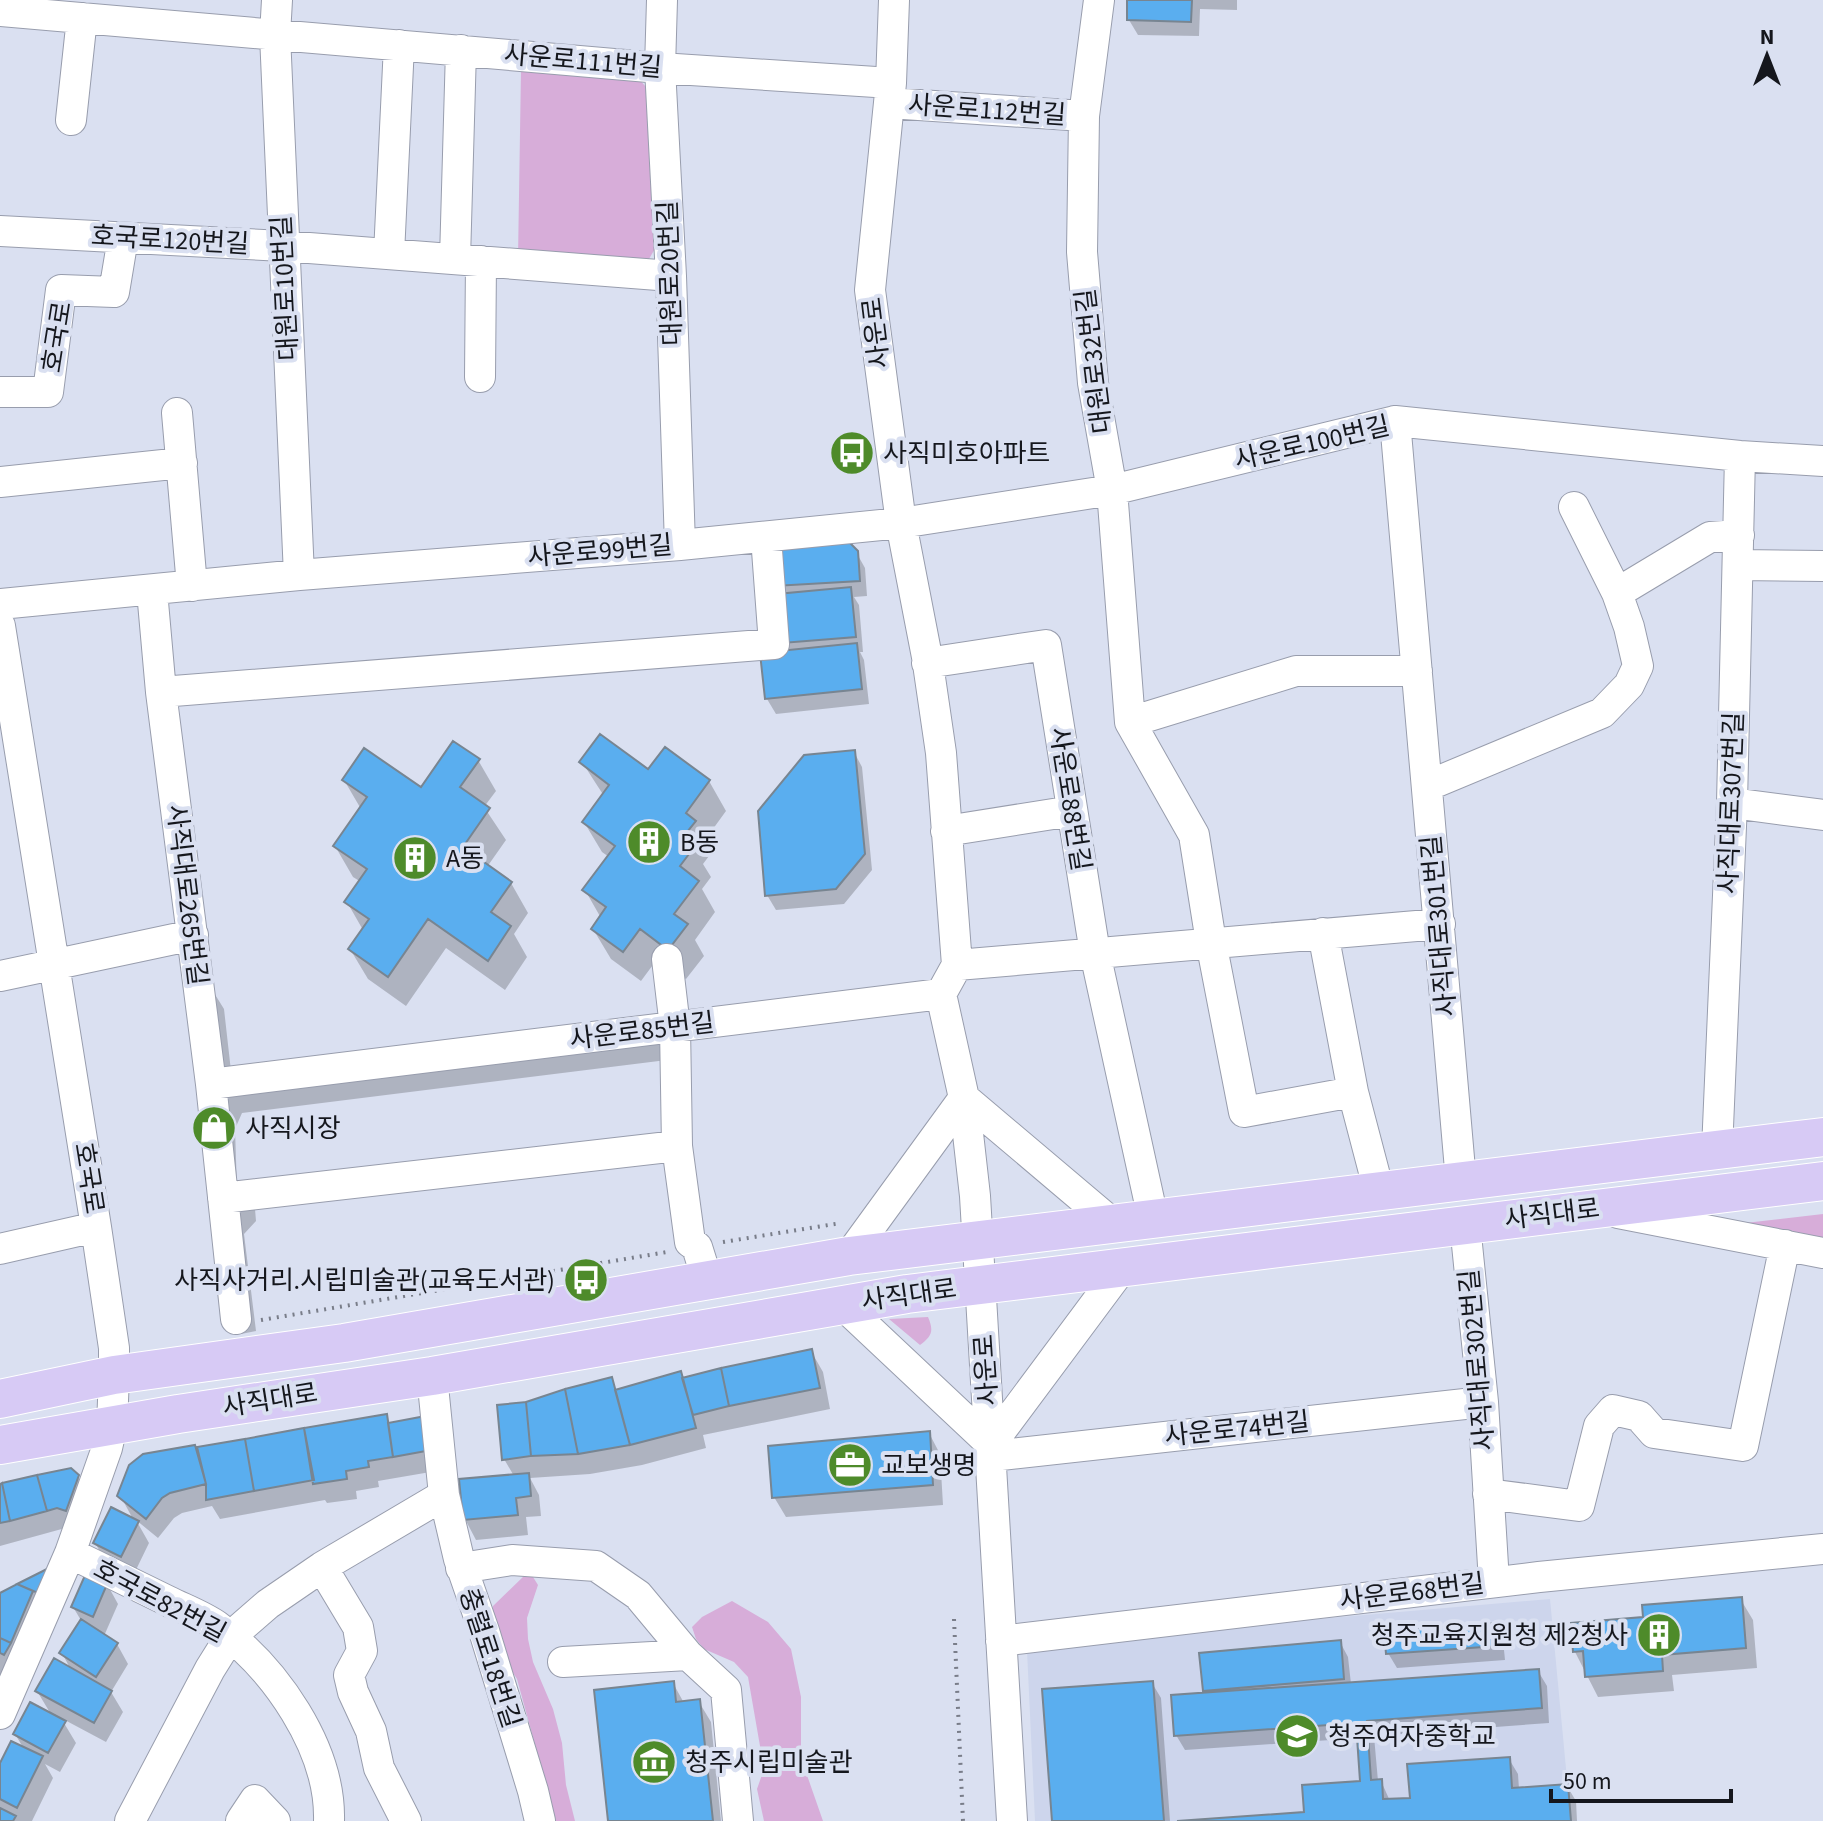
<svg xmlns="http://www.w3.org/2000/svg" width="1823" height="1821" viewBox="0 0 1823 1821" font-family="'Source Sans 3','Noto Sans KR',sans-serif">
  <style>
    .built { fill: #cdd5ec }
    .green { fill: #d7add9 }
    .shadow { fill: #0003 }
    .building { fill: #5aaeef; stroke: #788591; stroke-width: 2 }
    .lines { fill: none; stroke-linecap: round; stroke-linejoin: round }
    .minor-casing { stroke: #989dad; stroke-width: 32 }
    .major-casing { stroke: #fff; stroke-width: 40 }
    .path { stroke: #797d89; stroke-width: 4; stroke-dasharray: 2 6; stroke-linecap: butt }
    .minor { stroke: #fff; stroke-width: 30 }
    .major { stroke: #d7caf5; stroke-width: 38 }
    .labels { text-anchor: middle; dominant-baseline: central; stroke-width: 8; stroke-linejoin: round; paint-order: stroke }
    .street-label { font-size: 26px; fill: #15171d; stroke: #dae0f1 }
    .poi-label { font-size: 26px; fill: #15171d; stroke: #dae0f1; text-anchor: start }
  </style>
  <rect width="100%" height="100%" fill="#dae0f1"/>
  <path class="built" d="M1550 1599 1571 1821H1035L1027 1651 1272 1623Z"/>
  <path class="green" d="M521 70 639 79 652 94 659 242 646 264 518 258Z
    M1823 1214V1249L1719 1226Z
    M928 1317C934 1331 932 1336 920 1345L889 1319Z
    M525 1575 533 1577 538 1585 527 1618 528 1639 533 1662 553 1709 562 1743 566 1785 575 1821H556L517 1679 497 1648 490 1624 493 1606Z
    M732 1601 768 1622 791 1649 801 1697V1758L823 1821H764L757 1789 764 1769 748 1677 734 1662 704 1649 696 1639 692 1627 702 1617Z"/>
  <path class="shadow" d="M1129 0H1237V10L1200 9 1199 36 1138 35 1129 20Z
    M856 552 865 568 867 596 854 597 859 605 863 652H860L864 660 869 704 776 714 767 699 762 654 789 652 784 643 776 586Z
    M854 752 862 767 872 870 844 904 776 910 767 895Z
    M478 760 496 791 484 807 506 840 487 867 511 883 528 913 514 934 527 957 505 990 446 948 406 1006 368 979 350 949 363 930 347 902 361 882 353 877 335 846 361 809 344 780 422 790Z
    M582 762 709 781 726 811 705 840 712 852 703 864 711 877 702 889 715 912 695 940 704 956 686 979 658 958 641 981 611 959 593 929 601 918 585 890 609 857 602 852 584 822 604 796Z
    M211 988 224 1009 231 1071 661 1017 675 1059 242 1113 235 1129 237 1189 255 1209 256 1221 244 1234 256 1331 241 1334 229 1313Z
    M811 1351 823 1372 830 1409 703 1435 706 1448 642 1465 590 1474 530 1478 539 1495 541 1516 526 1517 528 1535 476 1540 465 1519 514 1476 504 1459 526 1404 611 1380 617 1391Z
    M386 1416 390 1424 448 1469 378 1481 379 1487 356 1491 357 1499 327 1503 325 1500 220 1519 212 1506 182 1513 174 1518 158 1538 136 1520 149 1543 133 1576 107 1563 95 1543 134 1521 120 1495 144 1456Z
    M929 1433 940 1454 943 1505 786 1517 774 1497Z
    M77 1476 89 1497 69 1527 0 1546V1486Z
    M49 1571 0 1716V1598L2 1595Z
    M107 1584 118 1604 104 1636 117 1644 128 1664 111 1692 123 1712 106 1742 61 1718 76 1743 60 1772 45 1764 53 1778 32 1821H0V1768L24 1749 15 1734 52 1716 37 1691 71 1670 62 1653 82 1622 73 1607Z
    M1741 1600 1753 1620 1757 1668 1672 1675 1674 1691 1598 1697 1575 1652 1645 1619Z
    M1494 1625 1503 1640 1505 1660 1397 1668 1388 1653Z
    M1340 1642 1348 1657 1351 1684 1538 1671 1547 1686 1549 1723 1374 1736 1378 1781H1381L1390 1801 1412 1800 1509 1759 1518 1774 1519 1789 1567 1786 1576 1801 1577 1821H1206L1306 1814 1362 1783 1359 1738 1185 1750 1176 1735 1207 1694 1205 1690Z
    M673 1683 684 1703 699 1702 711 1722 721 1821H610Z
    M1152 1683 1161 1698 1170 1821H1054Z"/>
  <path class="building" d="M1127 0H1192L1191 22 1127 20Z
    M848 541 858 551 860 581 774 586 772 545Z
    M851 587 856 637 782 643 777 594Z
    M857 643 862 689 765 699 760 653Z
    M600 734 648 769 665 747 710 780 686 813 696 821 683 837 695 846 680 866 699 881 674 914 688 924 668 950 640 929 623 952 591 929 606 907 582 890 615 846 582 822 609 785 579 762Z
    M453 741 480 759 460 787 490 808 463 847 512 882 491 912 511 926 488 961 428 919 388 977 348 949 369 919 344 902 367 869 333 846 367 797 342 780 364 748 421 787Z
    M855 750 865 854 836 889 765 896 758 811 804 755Z
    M812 1349 820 1388 729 1406 721 1368Z
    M721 1368 729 1406 693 1415 682 1378Z
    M681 1371 696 1428 630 1445 615 1390Z
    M612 1377 630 1445 578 1454 565 1389Z
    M565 1389 578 1454 531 1456 526 1402Z
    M526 1402 531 1456 502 1460 497 1405Z
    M387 1414 393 1457 368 1461 369 1467 346 1471 347 1479 313 1484 304 1428Z
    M431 1415 437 1449 393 1457 388 1423Z
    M304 1428 314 1480 254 1491 245 1439Z
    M930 1431 933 1485 772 1498 768 1446Z
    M245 1439 254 1491 206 1500V1484L197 1447Z
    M195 1445 206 1484 170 1493 162 1498 146 1519 117 1496 129 1465 143 1454Z
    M71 1468 79 1475 66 1511 57 1508 47 1511 37 1475Z
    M529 1473 531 1496 516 1498 518 1515 463 1520 459 1479Z
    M37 1475 47 1511 10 1521 2 1483Z
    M2 1483 10 1521 0 1523V1484Z
    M111 1507 139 1521 121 1557 93 1543Z
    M49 1568 38 1593 17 1584Z
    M86 1573 108 1582 93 1617 71 1607Z
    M17 1584 33 1591 11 1643 0 1638V1593Z
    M1742 1597 1746 1648 1662 1655 1663 1671 1585 1677 1583 1651 1573 1652 1571 1623 1643 1617 1642 1605Z
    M81 1619 118 1643 96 1677 59 1653Z
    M1495 1623 1497 1646 1386 1654 1384 1631Z
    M0 1638 11 1643 4 1655 0 1653Z
    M1341 1640 1344 1679 1203 1691 1199 1653Z
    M54 1658 112 1691 94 1723 35 1691Z
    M1539 1669 1542 1708 1367 1721 1371 1780 1382 1779 1383 1799 1410 1798 1407 1764 1510 1757 1512 1788 1568 1784 1571 1821H1177L1304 1812 1302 1785 1360 1781 1356 1723 1174 1736 1171 1695Z
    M674 1681 676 1702 700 1699 713 1821H608L594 1690Z
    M1153 1681 1164 1821H1052L1042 1689Z
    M30 1702 66 1721 48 1753 13 1734Z
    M11 1741 43 1756 17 1808 0 1799V1763Z
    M0 1808 16 1816 13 1821H0Z"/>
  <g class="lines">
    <g class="minor-casing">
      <path id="minor" d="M277 0 275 35 299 575
        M662 0 660 68 671 276 680 545
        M894 0 891 83 870 290 901 523 927 657 941 753 957 965 941 994 964 1098 975 1196 1012 1821
        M1099 0 1084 116 1082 252 1093 383 1112 490 1130 722 1194 835 1211 942 1244 1112 1353 1092
        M0 11 660 68 891 83
        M889 103 1084 116
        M71 120 82 18
        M0 231 283 246 671 276
        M389 254 399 45
        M455 259 461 50
        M480 377 481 261
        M0 392H48L61 290 114 292 123 238
        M177 413 192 586
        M1395 421 1461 1181
        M0 482 182 463
        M1574 507 1617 593
        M1738 565 1823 566
        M152 591 161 692 211 1084 236 1319
        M0 604 299 575 680 545 901 523 1112 490 1395 421 1740 456 1823 461
        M0 626 96 1227 114 1348V1375L112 1426 107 1448 70 1553 0 1714
        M927 663 1046 645 1095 953 1153 1218
        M161 692 774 644 766 537
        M1130 722 1296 671H1417
        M1427 786 1602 713 1629 685 1638 666 1629 627 1617 593 1710 537 1739 535
        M1732 803 1823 815
        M946 831 1072 811
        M1323 933 1353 1092 1379 1191
        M667 959 675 1027 677 1146 690 1242 697 1247 707 1279
        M957 965 1440 924
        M0 976 193 935
        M211 1084 941 994
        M964 1098 1113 1224
        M1717 1150 1732 803 1740 456
        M223 1198 677 1146
        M1618 1213 1823 1253
        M1465 1225 1483 1402 1494 1582
        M0 1249 96 1227
        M849 1256 964 1098
        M842 1304 991 1444
        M991 1444 1122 1268
        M992 1456 1483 1402
        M1488 1494 1579 1506 1599 1426 1613 1410 1639 1416 1654 1433 1743 1446 1785 1245
        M444 1495 459 1559 484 1631 533 1791 540 1821
        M70 1553C103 1569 136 1585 168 1601 184 1609 203 1616 217 1626 275 1668 331 1748 329 1821
        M322 1567 358 1627 362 1651 349 1675 353 1692 371 1731 379 1768 406 1821
        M461 1568 512 1560 596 1566 638 1595 688 1655 563 1662
        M1001 1641 1539 1577 1823 1549
        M688 1655 726 1690 738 1821
        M130 1821 210 1669 230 1637 268 1604 322 1567 444 1495 432 1376
        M241 1821 255 1800 275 1821"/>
    </g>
    <g class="major-casing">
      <path id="major" d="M0 1399 114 1375 344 1343 849 1256 1823 1137
        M0 1445 178 1414 432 1376 907 1294 1823 1181"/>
    </g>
    <path class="path" d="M723 1242 841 1223
      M261 1320 667 1252
      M954 1619 963 1821"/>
    <use href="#minor" class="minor"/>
    <use href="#major" class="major"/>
  </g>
  <defs>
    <g id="bus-disc" transform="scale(2.3)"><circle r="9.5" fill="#4e8b2a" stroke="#dae0f1"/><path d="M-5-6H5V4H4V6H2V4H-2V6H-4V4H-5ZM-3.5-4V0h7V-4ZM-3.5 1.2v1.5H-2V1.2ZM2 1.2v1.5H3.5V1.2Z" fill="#fff"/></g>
    <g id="building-disc" transform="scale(2.3)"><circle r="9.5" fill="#4e8b2a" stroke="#dae0f1"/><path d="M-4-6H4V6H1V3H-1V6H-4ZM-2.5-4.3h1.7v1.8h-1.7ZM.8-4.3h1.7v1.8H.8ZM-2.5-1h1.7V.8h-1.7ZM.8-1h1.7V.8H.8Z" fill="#fff"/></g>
    <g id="shop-disc" transform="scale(2.3)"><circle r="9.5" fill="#4e8b2a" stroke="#dae0f1"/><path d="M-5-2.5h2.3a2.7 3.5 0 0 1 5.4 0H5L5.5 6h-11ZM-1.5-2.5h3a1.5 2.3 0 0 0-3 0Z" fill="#fff"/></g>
    <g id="office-disc" transform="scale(2.3)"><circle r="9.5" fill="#4e8b2a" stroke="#dae0f1"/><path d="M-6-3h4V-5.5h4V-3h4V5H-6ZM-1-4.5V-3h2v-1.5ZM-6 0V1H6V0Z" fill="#fff"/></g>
    <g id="school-disc" transform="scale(2.3)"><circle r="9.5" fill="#4e8b2a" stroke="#dae0f1"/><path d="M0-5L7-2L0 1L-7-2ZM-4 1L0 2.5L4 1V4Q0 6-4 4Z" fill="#fff"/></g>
    <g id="museum-disc" transform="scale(2.3)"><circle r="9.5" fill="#4e8b2a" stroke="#dae0f1"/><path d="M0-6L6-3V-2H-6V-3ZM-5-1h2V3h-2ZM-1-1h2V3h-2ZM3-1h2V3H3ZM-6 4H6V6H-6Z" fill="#fff"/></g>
  </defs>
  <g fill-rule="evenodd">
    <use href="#bus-disc" x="852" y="453"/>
    <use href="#building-disc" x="649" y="842"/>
    <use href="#building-disc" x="415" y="858"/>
    <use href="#shop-disc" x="214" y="1128"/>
    <use href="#bus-disc" x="586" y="1280"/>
    <use href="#office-disc" x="850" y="1465"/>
    <use href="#building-disc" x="1659" y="1635"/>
    <use href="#school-disc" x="1297" y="1736"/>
    <use href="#museum-disc" x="654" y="1762"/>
  </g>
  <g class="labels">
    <g class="street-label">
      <text transform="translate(583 61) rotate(5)">사운로111번길</text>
      <text transform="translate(987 110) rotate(4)">사운로112번길</text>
      <text transform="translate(170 240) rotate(3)">호국로120번길</text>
      <text transform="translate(670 273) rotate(-92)">대원로20번길</text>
      <text transform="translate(285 288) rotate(-93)">대원로10번길</text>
      <text transform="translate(876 333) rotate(-97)">사운로</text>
      <text transform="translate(57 337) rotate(-81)">호국로</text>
      <text transform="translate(1094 361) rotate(-97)">대원로32번길</text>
      <text transform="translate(1312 443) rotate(-13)">사운로100번길</text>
      <text transform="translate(600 551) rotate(-5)">사운로99번길</text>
      <text transform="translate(1070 799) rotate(81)">사운로88번길</text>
      <text transform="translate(1731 803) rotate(-88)">사직대로307번길</text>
      <text transform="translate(187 895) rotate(83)">사직대로265번길</text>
      <text transform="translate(1439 926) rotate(-95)">사직대로301번길</text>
      <text transform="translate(642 1031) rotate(-7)">사운로85번길</text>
      <text transform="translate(89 1178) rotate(81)">호국로</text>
      <text transform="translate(1552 1214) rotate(-7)">사직대로</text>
      <text transform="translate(909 1295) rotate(-8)">사직대로</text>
      <text transform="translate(1477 1360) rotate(-95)">사직대로302번길</text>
      <text transform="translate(986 1370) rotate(-94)">사운로</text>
      <text transform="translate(270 1400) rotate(-9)">사직대로</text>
      <text transform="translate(1237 1429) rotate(-6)">사운로74번길</text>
      <text transform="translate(1412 1592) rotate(-7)">사운로68번길</text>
      <text transform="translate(160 1601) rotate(28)">호국로82번길</text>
      <text transform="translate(490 1658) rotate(72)">충렬로18번길</text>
    </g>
    <g class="poi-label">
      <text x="883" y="453">사직미호아파트</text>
      <text x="680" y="842">B동</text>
      <text x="446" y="858">A동</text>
      <text x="245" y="1128">사직시장</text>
      <text x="555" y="1280" text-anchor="end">사직사거리.시립미술관(교육도서관)</text>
      <text x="881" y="1465">교보생명</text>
      <text x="1628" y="1635" text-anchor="end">청주교육지원청 제2청사</text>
      <text x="1328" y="1736">청주여자중학교</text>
      <text x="685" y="1762">청주시립미술관</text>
    </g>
  </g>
  <g transform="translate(1767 56)" stroke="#dae0f1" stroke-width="6" paint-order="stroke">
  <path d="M0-6L14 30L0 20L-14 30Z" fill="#15171d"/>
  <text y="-12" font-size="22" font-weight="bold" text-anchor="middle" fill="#15171d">N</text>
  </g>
  <path d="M1551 1789v12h180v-12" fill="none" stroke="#15171d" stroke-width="4"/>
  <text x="1563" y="1789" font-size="24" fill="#15171d" stroke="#dae0f1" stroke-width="6" paint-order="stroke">50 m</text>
</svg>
